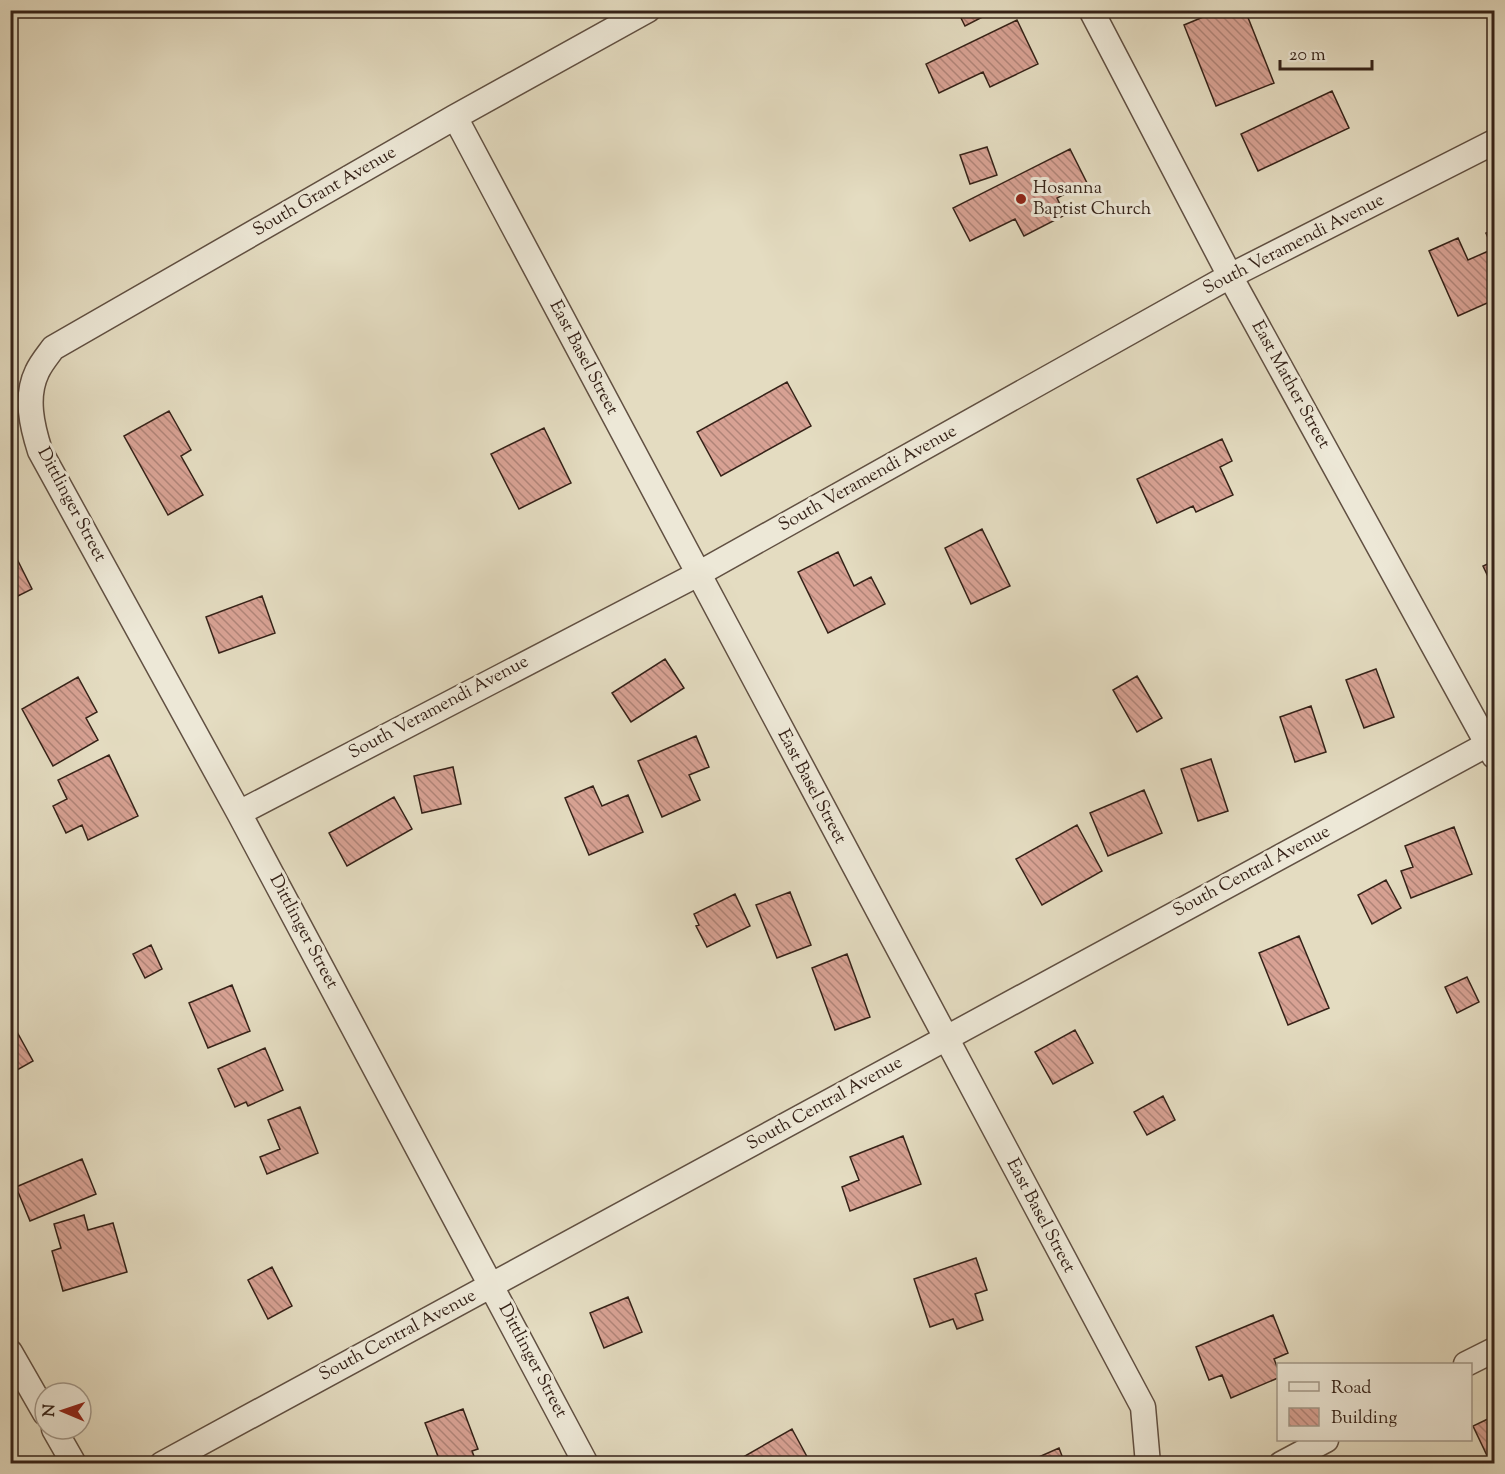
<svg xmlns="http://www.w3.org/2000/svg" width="1505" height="1474" viewBox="0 0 1505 1474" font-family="'Sorts Mill Goudy',serif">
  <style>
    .building { fill: url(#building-back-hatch); stroke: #352218; stroke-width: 1.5 }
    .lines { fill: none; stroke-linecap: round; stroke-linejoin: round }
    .street-casing { stroke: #615042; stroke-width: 27 }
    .street { stroke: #ede8d7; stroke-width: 24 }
    .poi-dot { fill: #8f2418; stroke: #ede8d7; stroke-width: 2 }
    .labels { text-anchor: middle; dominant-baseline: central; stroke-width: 6; stroke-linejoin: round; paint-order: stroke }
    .poi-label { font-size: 18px; fill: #352218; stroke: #ede8d7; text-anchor: start }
    .street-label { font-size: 18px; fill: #352218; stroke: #ede8d7 }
  </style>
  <defs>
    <pattern id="building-back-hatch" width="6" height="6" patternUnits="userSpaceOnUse" patternTransform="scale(1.5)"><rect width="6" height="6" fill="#d8a294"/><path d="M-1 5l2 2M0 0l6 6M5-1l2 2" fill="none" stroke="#b08478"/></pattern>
  </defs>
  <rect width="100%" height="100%" fill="#e4dcc1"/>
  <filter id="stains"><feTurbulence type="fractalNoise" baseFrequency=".00333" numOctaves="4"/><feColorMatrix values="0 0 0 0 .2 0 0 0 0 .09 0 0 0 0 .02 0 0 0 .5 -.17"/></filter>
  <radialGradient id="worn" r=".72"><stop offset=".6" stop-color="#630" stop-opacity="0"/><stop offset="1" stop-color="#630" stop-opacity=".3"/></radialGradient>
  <path class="building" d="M957 10H996L965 26Z
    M1220 10H1245L1274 83 1216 106 1184 25Z
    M1017 20 1038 64 990 87 983 72 939 93 926 64Z
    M1332 91 1349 128 1258 171 1241 134Z
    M987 147 997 175 970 184 960 155Z
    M1070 149 1087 183 1057 198 1065 215 1024 236 1015 219 970 241 953 208Z
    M1494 229V300L1458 316 1429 251 1458 238 1468 260 1493 249 1486 233Z
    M787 382 811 426 721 476 697 432Z
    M169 411 191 450 181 456 203 495 168 515 124 436Z
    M544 428 571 483 519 509 491 454Z
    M1222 439 1232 461 1220 467 1233 495 1196 512 1193 506 1157 523 1137 479Z
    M982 529 1010 586 971 604 945 548Z
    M10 545 32 589 10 600Z
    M838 552 854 586 871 577 885 604 828 633 798 572Z
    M1494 561V589L1483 566Z
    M262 596 275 633 219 653 206 617Z
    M665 659 684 688 631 722 612 693Z
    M1376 669 1394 717 1364 728 1346 680Z
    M1137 676 1162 718 1137 732 1113 690Z
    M78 677 97 712 86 718 98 740 53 766 22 709Z
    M1311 706 1326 752 1295 762 1280 717Z
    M696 736 709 767 689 775 700 800 662 817 638 761Z
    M109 755 138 816 88 840 82 825 66 833 53 806 67 799 58 780Z
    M1211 759 1228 811 1198 821 1181 769Z
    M453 767 461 804 422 813 414 776Z
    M593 786 602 806 628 795 643 832 589 855 565 798Z
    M1144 790 1162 833 1108 856 1090 813Z
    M394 797 412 829 347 866 329 833Z
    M1077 825 1102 871 1042 905 1016 859Z
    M1454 827 1472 874 1411 898 1401 871 1413 867 1405 846Z
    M1386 880 1401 908 1372 924 1358 895Z
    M790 892 811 945 777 958 756 905Z
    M735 894 750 926 707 947 696 926 699 925 694 914Z
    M1299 936 1329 1008 1288 1025 1259 953Z
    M151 945 162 969 145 978 133 954Z
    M847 954 870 1017 835 1030 812 968Z
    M1467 977 1479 1002 1457 1013 1445 987Z
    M232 985 250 1031 208 1048 189 1003Z
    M11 1021 33 1061 10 1074V1021Z
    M1075 1030 1093 1063 1053 1084 1035 1052Z
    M265 1048 283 1090 248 1106 246 1102 235 1107 218 1069Z
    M1163 1096 1175 1120 1147 1135 1134 1112Z
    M300 1107 318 1153 267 1174 260 1157 280 1149 268 1120Z
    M903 1136 921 1184 850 1211 842 1187 859 1180 850 1157Z
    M82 1159 96 1194 30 1221 16 1187Z
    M84 1215 88 1230 113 1223 127 1272 63 1291 52 1251 61 1248 54 1224Z
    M976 1258 987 1290 975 1294 983 1320 957 1329 953 1319 930 1327 914 1279Z
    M272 1267 292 1306 268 1319 248 1280Z
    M628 1297 642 1332 604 1348 590 1313Z
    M1273 1315 1288 1353 1274 1359 1278 1369V1378L1231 1398 1222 1375 1209 1380 1196 1347Z
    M463 1409 478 1449 472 1451 477 1464H441L425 1423Z
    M1494 1416V1464H1491L1473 1426Z
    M792 1429 811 1464H731Z
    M1059 1448 1065 1464H1023Z"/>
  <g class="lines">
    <g class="street-casing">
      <path id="street" d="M1091 10 1230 276 1494 756
        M455 117 1143 1407 1148 1464
        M239 813 698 574 1230 276 1494 142
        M10 1352 45 1413
        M1466 1364 1494 1350
        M54 1429 74 1464
        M162 1464 1488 744
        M586 1464 239 813 40 451C32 426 25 397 37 372 41 363 48 355 53 348L455 117 648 10
        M1281 1464 1326 1440"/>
    </g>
    <use href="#street" class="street"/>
  </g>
  <circle class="poi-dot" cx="1021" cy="199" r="6"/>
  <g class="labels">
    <g class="poi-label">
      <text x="1033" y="189">Hosanna<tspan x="1033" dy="21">Baptist Church</tspan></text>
    </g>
    <g class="street-label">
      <text transform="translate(325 192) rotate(-30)">South Grant Avenue</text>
      <text transform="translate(1294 245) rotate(-27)">South Veramendi Avenue</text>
      <text transform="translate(583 358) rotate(62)">East Basel Street</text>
      <text transform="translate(1290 385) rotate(61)">East Mather Street</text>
      <text transform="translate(868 479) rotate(-29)">South Veramendi Avenue</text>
      <text transform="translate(71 505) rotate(62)">Dittlinger Street</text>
      <text transform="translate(439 708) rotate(-28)">South Veramendi Avenue</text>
      <text transform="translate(811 787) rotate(62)">East Basel Street</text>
      <text transform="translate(1252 872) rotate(-28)">South Central Avenue</text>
      <text transform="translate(303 932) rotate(62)">Dittlinger Street</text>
      <text transform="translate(825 1104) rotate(-29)">South Central Avenue</text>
      <text transform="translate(1040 1216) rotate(62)">East Basel Street</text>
      <text transform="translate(398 1336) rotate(-28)">South Central Avenue</text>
      <text transform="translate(532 1361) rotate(62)">Dittlinger Street</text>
    </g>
  </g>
  <rect width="1505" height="1474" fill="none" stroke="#e4dcc1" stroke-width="36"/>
  <rect x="12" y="12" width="1481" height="1450" fill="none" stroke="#352218" stroke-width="3"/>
  <rect x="18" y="18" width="1469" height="1438" fill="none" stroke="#352218" stroke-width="1.5"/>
  <rect x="1277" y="1363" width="195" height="78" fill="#ede8d7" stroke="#a3998b" stroke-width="1.5"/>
  <rect x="1289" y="1382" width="30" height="9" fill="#ede8d7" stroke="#a3998b" stroke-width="1.5"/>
  <text x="1331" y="1393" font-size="18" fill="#352218">Road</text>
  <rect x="1289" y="1408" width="30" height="18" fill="url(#building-back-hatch)" stroke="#a3998b" stroke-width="1.5"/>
  <text x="1331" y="1423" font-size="18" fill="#352218">Building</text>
  <g transform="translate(63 1411) rotate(272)"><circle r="28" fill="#ede8d7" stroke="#a3998b" stroke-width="1.5"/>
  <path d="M0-4.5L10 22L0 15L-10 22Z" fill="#8f2418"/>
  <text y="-9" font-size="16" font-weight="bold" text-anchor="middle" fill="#352218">N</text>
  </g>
  <path d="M1280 60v9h92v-9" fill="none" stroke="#352218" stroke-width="3"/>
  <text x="1289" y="60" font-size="18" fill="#352218" stroke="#ede8d7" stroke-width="4.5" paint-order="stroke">20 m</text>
  <rect width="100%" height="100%" filter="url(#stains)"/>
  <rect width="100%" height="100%" fill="url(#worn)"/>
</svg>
